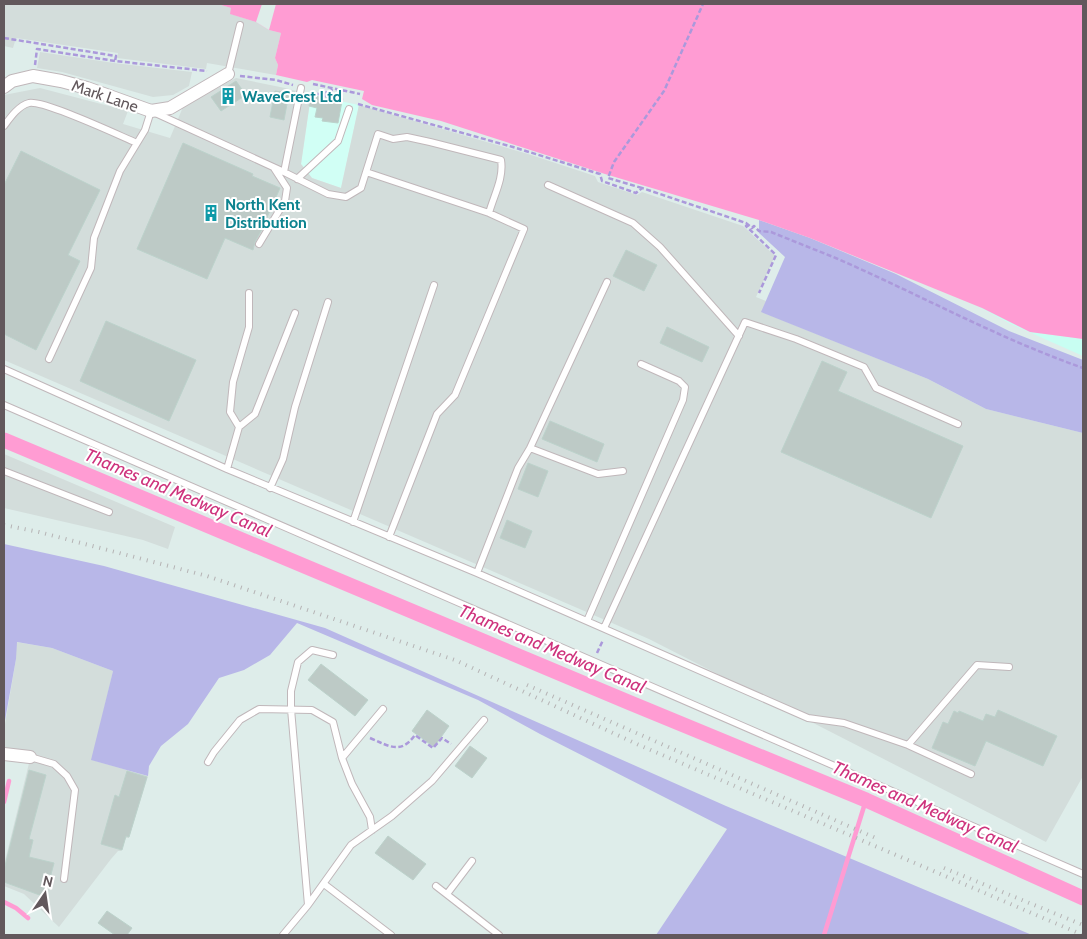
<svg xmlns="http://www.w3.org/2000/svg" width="1087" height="939" viewBox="0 0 1087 939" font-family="Cabin,sans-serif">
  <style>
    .commercial { fill: #d1fff5 }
    .industrial { fill: #d3dddb }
    .green { fill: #b8b7e8 }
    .sand { fill: #c8fef2 }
    .water { fill: #ff9cd3 }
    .pier { fill: #deedea }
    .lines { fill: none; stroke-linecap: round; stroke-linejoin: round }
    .stream { stroke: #ff9cd3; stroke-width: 4.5 }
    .canal { stroke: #ff9cd3; stroke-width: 15 }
    .building { fill: #bdcac6; stroke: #bcd2cb }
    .service-casing { stroke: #c0b7ba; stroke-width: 8 }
    .minor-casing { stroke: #c0b7ba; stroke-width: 14 }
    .path { stroke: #ab99db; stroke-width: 2.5; stroke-dasharray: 5 2.5; stroke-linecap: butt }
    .service { stroke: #fff; stroke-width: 6 }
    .minor { stroke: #fff; stroke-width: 12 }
    .rail { stroke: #b5b3b4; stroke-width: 4; stroke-dasharray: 1 6; stroke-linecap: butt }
    .labels { text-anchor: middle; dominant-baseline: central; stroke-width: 4; stroke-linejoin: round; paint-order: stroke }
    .street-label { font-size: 16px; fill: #62585c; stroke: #fff }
    .culture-label { font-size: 16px; font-weight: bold; fill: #0d838f; stroke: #fff; text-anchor: start }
    .water-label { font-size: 18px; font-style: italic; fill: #ce337d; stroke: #fff }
  </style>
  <rect width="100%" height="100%" fill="#deedea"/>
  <path class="commercial" d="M311 95 359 105 341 188 312 178 301 164Z"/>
  <path class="industrial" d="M4 4H218L231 8V14L256 22 269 30 281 33 275 58 278 65 276 75 207 63 206 69 117 58 118 53 16 38 13 48 4 46Z
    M40 52 114 63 192 72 189 86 173 95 153 97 62 72 37 68Z
    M236 78 285 88 311 95 301 164 312 178 341 188 359 105 528 154 595 176 598 182 637 195 642 192 743 226 775 256 756 297 766 301 762 312 928 379 986 409 1083 433V776L1046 842 649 639 4 360V95L40 88 128 111 123 124 170 138 183 107Z
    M4 454 175 527 168 549 143 540 4 508Z
    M16 642 52 648 113 671 92 760 148 776 129 838H126L121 851H118L111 859 59 927 24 894 4 886V865L32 751 4 748V730L16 659Z"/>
  <path class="green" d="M759 220 810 238 896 274 1009 331 1083 360V433L986 409 928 379 761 312 785 257 759 233Z
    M4 544 104 566 325 628 726 806 1032 935H656L727 829 540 734 478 700 297 623 270 655 244 670 219 678 188 724 161 746 149 766 148 776 91 760 113 671 52 648 17 642 16 659 4 726Z"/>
  <path class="sand" d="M931 281 1030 332 1083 339V356L1011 324Z"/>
  <path class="water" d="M218 4H1083V339L1030 332 982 308 810 238 759 220 605 174 441 121 372 105 362 99 364 91 312 80 307 82 276 75 278 65 275 58 281 33 269 30 256 22 230 14 231 8Z"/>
  <path class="pier" d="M262 4H276L269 30 256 22Z"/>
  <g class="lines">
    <path class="stream" d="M4 802 9 781
      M4 902 16 908 28 918
      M824 935 866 800"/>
    <path class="canal" d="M4 440 628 702 866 800 1083 898"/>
  </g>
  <path class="building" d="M236 81 246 95 221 111 211 97Z
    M275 91 289 93 284 120 270 117Z
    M311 95 342 101 338 123 322 121 323 118 315 117 317 108 309 106Z
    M183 143 253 174 252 176 280 188 261 231 255 242 253 250 225 238 207 279 137 249Z
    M21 151 100 190 68 255 80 261 36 350 4 334V185Z
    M626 250 657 265 644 291 613 276Z
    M106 321 196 360 169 421 80 381Z
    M667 327 709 347 702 362 660 343Z
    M822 361 847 372 838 391 963 446 931 518 781 452Z
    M550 421 604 444 597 462 542 439Z
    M528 463 548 471 538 497 518 489Z
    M507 520 532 531 525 548 500 538Z
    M321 664 368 700 355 716 308 680Z
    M427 710 449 726 434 747 412 731Z
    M998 710 1057 736 1043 766 986 741 975 766 932 748 943 722 948 724 954 711 958 713 959 711 983 721 986 714 995 717Z
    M470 746 487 758 472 778 455 766Z
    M29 770 46 775 29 839 33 840 29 857 54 863 45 897 4 882V870Z
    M127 771 147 777 129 837 126 836 122 850 101 844 115 795 119 797Z
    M388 836 426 864 413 880 375 853Z
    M107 911 132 928 127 935H115L98 923Z"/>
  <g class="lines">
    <g class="service-casing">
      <path id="service" d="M228 74 240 25
        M4 126C10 118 18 106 29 103 44 100 118 135 137 143
        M284 172 328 194 346 197 361 188 378 134 393 139 407 137 430 142 501 160C504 178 494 195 489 213
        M366 172 489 213 524 229 455 395 437 414 389 537
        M297 179 338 141 349 109
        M548 185 633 223 660 247 739 336
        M259 244 285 201 287 188 274 168
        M49 359 91 268 94 238 120 171 145 130 151 111 284 172 301 88
        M4 369 227 469 477 573 808 718 844 723 908 745 971 774
        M4 405 1083 874
        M239 427 255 414 295 313
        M530 448 598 474 623 471
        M227 469 239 427 230 412 233 382 249 327V293
        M4 471 109 512
        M270 488 283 459 295 407 328 302
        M353 522 434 285
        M477 573 518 468 530 448 607 282
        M587 621 683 400 685 387 679 381 641 364
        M604 628 745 322 796 339 864 367 876 388 958 424
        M908 745 977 665 1009 667
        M30 757 54 764 67 776 75 790 64 879
        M208 762 214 752 240 720 259 709 312 710 333 722 342 758
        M372 830 370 817 352 784 342 758 383 709
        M324 884 391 935
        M436 886 499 935
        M447 894 472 861
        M308 905 351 845 392 816 432 781 484 720
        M283 935 308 905 291 709V691L298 662 312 650 333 655"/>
    </g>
    <g class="minor-casing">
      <path id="minor" d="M4 87 12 81 33 76 61 81 87 88 151 111 170 108 228 74
        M4 754 30 757"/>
    </g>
    <path class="path" d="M4 38 116 56 115 61
      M35 65 37 49 115 61 207 71
      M240 76 276 80 293 85
      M313 84 360 94
      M310 92 343 100
      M323 98 324 92 331 93 332 89
      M358 104 513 147 600 174 602 181 636 193 642 188 746 223 752 228 754 226 759 231 771 232C793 241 816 250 838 259 920 295 998 338 1083 368
      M642 188 608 178 614 162 664 91 703 4
      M748 224 746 226 776 255 759 293
      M597 653 603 640
      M370 738C389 746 401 755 415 735L433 748 442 738 451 744"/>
    <use href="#service" class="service"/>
    <use href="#minor" class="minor"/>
    <path class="rail" d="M4 525 39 532 207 576 455 660 639 745 1083 935
      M527 685 878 839
      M944 868 1083 925"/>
  </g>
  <defs>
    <g id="building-bare" transform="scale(1.35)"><path d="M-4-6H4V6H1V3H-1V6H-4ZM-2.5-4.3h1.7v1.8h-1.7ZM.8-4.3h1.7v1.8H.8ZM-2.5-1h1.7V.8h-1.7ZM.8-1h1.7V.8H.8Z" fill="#0f9aa8" stroke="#fff" stroke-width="2.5" paint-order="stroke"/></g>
  </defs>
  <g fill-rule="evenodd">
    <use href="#building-bare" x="228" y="96"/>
    <use href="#building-bare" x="211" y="213"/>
  </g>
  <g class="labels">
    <g class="street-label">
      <text transform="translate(105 96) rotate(19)">Mark Lane</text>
    </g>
    <g class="culture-label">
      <text x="242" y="96">WaveCrest Ltd</text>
      <text x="225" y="204">North Kent<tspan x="225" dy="18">Distribution</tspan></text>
    </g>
    <g class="water-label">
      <text transform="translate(178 493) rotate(23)">Thames and Medway Canal</text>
      <text transform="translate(552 649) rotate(23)">Thames and Medway Canal</text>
      <text transform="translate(925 807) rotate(24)">Thames and Medway Canal</text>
    </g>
  </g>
  <rect width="1087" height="939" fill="none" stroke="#62585c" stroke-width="10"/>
  <g transform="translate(45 894) rotate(13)" stroke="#ffffff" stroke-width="4" paint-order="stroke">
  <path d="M0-4L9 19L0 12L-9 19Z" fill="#62585c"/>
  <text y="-8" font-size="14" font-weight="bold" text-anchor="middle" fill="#62585c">N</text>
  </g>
</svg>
